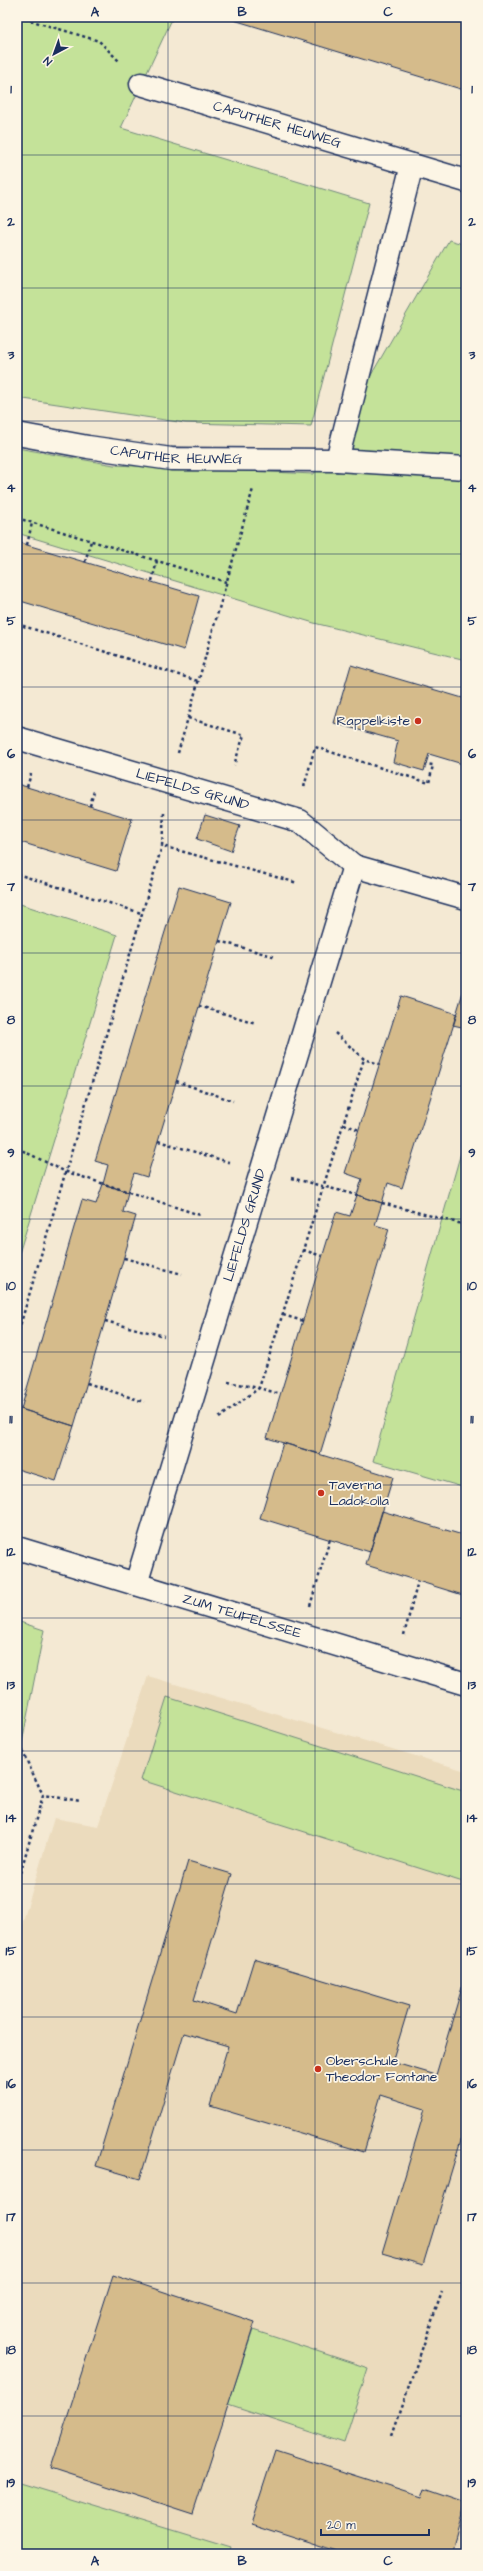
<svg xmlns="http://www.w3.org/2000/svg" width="483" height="2571" viewBox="0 0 483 2571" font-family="'Architects Daughter',sans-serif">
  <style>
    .built { fill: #ebdbbd }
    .green { fill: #c4e299; stroke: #70887c }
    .building { fill: #d5bb8b; stroke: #1b2f5e }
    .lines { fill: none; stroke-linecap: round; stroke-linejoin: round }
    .street-casing { stroke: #1b2f5e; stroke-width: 25 }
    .path { stroke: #1b2f5e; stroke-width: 2.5; stroke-dasharray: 3 3; stroke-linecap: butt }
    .street { stroke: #fcf5e5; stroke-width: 22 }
    .grid { fill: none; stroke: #1b2f5e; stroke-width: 1; stroke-opacity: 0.55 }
    .poi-dot { fill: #c8321e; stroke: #fcf5e5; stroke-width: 1.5 }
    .labels { text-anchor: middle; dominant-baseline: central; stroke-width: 3.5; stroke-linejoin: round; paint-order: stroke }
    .street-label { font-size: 14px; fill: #1b2f5e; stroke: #fcf5e5 }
    .poi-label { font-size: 14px; fill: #1b2f5e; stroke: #fcf5e5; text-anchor: start }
    .neatline { fill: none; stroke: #1b2f5e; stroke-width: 1.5 }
    .grid-label { font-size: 13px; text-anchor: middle; font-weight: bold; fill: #1b2f5e }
  </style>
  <rect width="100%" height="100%" fill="#f4e9d3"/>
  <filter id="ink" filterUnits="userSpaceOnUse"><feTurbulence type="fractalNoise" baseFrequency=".025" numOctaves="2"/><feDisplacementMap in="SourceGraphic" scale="8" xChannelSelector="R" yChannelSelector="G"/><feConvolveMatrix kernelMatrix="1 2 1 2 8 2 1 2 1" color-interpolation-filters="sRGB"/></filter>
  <g filter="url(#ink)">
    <path class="built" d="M148 1676 466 1771V2554H17V1941L54 1818 98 1826Z"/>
    <path class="green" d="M17 17H173L121 128 369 203 311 426 185 423 17 398Z
      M449 240 466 245V660L314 623 17 533V448L114 465 314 474Z
      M17 903 117 935 17 1260Z
      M466 1135V1488L373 1461Z
      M17 1621 44 1630 17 1768Z
      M167 1697 466 1792V1883L141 1780Z
      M253 2330 368 2368 344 2443 228 2405Z
      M17 2482 231 2547 229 2554H17Z"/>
    <path class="building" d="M224 17H454L466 21V83L464 90Z
      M17 542 199 596 184 650 17 600Z
      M351 665 466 699V765L429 754 424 771 393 762 398 741 334 723Z
      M17 784 132 819 116 871 17 841Z
      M205 815 240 826 231 851 197 839Z
      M179 886 231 902 147 1177 134 1173 128 1192 103 1184 108 1165 95 1161Z
      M466 982V1028L453 1025Z
      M401 996 457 1014 402 1188 388 1183 382 1203 357 1195 362 1179 345 1173Z
      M103 1184 128 1192 123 1212 136 1216 74 1426 21 1409 82 1200 96 1204Z
      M357 1195 382 1203 375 1225 389 1229 320 1454 267 1438 336 1212 350 1216Z
      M17 1408 74 1426 56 1481 17 1469Z
      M283 1443 393 1477 370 1552 260 1518Z
      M382 1511 466 1536V1596L366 1565Z
      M188 1861 232 1874 194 2000 237 2014 254 1959 409 2006 392 2062 436 2075 466 1974V2123L423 2265 382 2253 425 2109 381 2095 364 2152 210 2106 228 2046 184 2033 140 2179 96 2166Z
      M113 2275 255 2322 193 2514 51 2468Z
      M275 2450 422 2497 425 2488 466 2502 451 2554H344L251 2524Z"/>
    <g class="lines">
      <g class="street-casing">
        <g id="street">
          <path id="s1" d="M141 84 466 181"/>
          <path id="s2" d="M17 434 88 447 171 459 337 460 466 468"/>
          <path d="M337 460 412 165"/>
          <path id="s3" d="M17 738 300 821 354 866"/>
          <path id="s4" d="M17 1548 466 1684"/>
          <path id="s5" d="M136 1584 354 866 466 898"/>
        </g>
      </g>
      <path class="path" d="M19 17 99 41 120 62
        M17 518 226 582
        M27 545 32 523
        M85 562 91 541
        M152 581 157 561
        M17 624 198 681
        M188 718 244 735 234 765
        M178 753 253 489
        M27 787 31 774
        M304 787 315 747 429 783 433 765 426 764
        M90 806 94 791
        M164 813 162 846 298 883
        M17 874 141 913
        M219 941 276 957
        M199 1006 256 1023
        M335 1033 364 1059 379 1064
        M176 1081 233 1101
        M344 1124 359 1130
        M158 1141 232 1163
        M17 1148 64 1171 200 1215
        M291 1178 357 1195
        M382 1203 466 1225
        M303 1250 322 1256
        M124 1258 182 1274
        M283 1315 303 1321
        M105 1321 164 1336
        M17 1336 162 846
        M228 1382 259 1388 364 1059
        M87 1383 144 1402
        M219 1418 259 1388 280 1394
        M310 1606 330 1539
        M404 1635 418 1581
        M464 1652 466 1643
        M17 1740 43 1795
        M17 1884 43 1795 80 1801
        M392 2435 442 2292"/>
      <use href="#street" class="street"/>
    </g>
  </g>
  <path class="grid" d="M168 17V2554M315 17V2554M17 155H466M17 288H466M17 421H466M17 554H466M17 687H466M17 820H466M17 953H466M17 1086H466M17 1219H466M17 1352H466M17 1485H466M17 1618H466M17 1751H466M17 1884H466M17 2017H466M17 2150H466M17 2283H466M17 2416H466"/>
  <g class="poi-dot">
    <circle cx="418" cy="721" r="4"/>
    <circle cx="321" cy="1493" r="4"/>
    <circle cx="318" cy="2069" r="4"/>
  </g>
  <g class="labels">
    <g class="street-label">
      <text stroke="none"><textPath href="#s1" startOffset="142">CAPUTHER HEUWEG</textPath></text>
      <text stroke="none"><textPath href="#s2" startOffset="161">CAPUTHER HEUWEG</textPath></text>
      <text stroke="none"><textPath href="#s3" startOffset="183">LIEFELDS GRUND</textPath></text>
      <text stroke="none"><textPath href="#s5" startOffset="375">LIEFELDS GRUND</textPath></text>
      <text stroke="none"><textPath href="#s4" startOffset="235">ZUM TEUFELSSEE</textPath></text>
    </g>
    <g class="poi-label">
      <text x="410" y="721" text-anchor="end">Rappelkiste</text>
      <text x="329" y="1485">Taverna<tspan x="329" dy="16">Ladokolla</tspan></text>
      <text x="326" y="2061">Oberschule<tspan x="326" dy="16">Theodor Fontane</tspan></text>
    </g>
  </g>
  <rect width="483" height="2571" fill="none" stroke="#fcf5e5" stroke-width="44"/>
  <g transform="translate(54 54) rotate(221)" stroke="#fcf5e5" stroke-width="3" paint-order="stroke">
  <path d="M0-3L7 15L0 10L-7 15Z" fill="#1b2f5e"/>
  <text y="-6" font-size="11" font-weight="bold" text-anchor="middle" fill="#1b2f5e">N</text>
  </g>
  <path d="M321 2529v6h108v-6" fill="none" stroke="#1b2f5e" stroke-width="2"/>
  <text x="327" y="2529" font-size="12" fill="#1b2f5e" stroke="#fcf5e5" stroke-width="3" paint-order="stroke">20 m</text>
  <rect x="22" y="22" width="439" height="2527" class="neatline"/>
  <g class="grid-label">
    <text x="95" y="16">A</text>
    <text x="242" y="16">B</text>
    <text x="388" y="16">C</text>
    <text x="11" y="93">1</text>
    <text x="472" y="93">1</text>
    <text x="11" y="226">2</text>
    <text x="472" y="226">2</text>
    <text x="11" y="359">3</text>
    <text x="472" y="359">3</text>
    <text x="11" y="492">4</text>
    <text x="472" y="492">4</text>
    <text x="11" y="625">5</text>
    <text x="472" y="625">5</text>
    <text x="11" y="758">6</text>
    <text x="472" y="758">6</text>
    <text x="11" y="891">7</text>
    <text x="472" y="891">7</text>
    <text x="11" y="1024">8</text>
    <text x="472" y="1024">8</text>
    <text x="11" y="1157">9</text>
    <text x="472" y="1157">9</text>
    <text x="11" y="1290">10</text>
    <text x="472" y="1290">10</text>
    <text x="11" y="1423">11</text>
    <text x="472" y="1423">11</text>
    <text x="11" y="1556">12</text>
    <text x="472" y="1556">12</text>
    <text x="11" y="1689">13</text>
    <text x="472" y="1689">13</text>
    <text x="11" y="1822">14</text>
    <text x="472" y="1822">14</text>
    <text x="11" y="1955">15</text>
    <text x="472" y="1955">15</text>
    <text x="11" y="2088">16</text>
    <text x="472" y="2088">16</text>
    <text x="11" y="2221">17</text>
    <text x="472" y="2221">17</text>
    <text x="11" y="2354">18</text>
    <text x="472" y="2354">18</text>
    <text x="11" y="2487">19</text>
    <text x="472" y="2487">19</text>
    <text x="95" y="2565">A</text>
    <text x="242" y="2565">B</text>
    <text x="388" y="2565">C</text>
  </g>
</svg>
